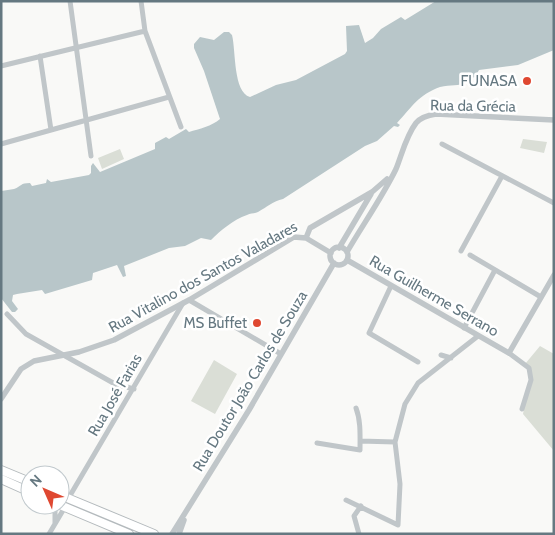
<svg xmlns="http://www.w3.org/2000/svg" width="555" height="535" viewBox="0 0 555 535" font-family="Cabin,sans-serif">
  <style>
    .green { fill: #daded6 }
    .water { fill: #b8c6c9 }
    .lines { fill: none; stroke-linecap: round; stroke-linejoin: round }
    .primary-casing { stroke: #b4babd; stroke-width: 10 }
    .minor { stroke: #c0c6c9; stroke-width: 5 }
    .tertiary { stroke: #c0c6c9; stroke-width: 5.5 }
    .primary { stroke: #fff; stroke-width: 8 }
    .poi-dot { fill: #df4831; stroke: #fff; stroke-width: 2 }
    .labels { text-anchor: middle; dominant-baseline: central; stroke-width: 5; stroke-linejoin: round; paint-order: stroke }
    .poi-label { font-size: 15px; fill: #657881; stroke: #fff; text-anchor: end }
    .street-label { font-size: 15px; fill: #657881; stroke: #fff }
  </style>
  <rect width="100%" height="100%" fill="#f9f9f7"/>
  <path class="green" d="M523 139 547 142 544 153 520 148Z
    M120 149 124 159 102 169 98 158Z
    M540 346 554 354V451L523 414 530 374 525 364Z
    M214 360 237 374 215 414 191 401Z"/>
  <path class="water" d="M436 1H554V50L518 65 479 70 475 77 468 79 467 82C458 87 451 84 440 87 418 95 412 107 397 123L400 125 398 127 394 126 377 141 365 146 283 199C273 201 267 207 258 212 254 214 251 213 247 215 233 220 221 230 211 240L201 238 185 246 169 248 124 266 126 276 123 277 117 265 93 273 92 280 45 294 42 290 17 294 13 295 12 301 18 309 15 312H12L1 298V191C6 190 10 190 14 189 22 186 20 183 30 183L32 186 46 183 47 179 51 182 89 175 91 173V166L93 163 100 172 155 149V143L166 137 169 139 186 129 189 132C199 129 212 126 220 119L204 71 194 48V44L200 37 214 40 224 32H229L232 35C236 51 233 92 250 97L276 85 296 80 345 54 347 51 346 26 359 25 365 43 373 38 381 29 401 17 405 20Z"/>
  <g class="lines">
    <g class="primary-casing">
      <path id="primary" d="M1 470 30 482
        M1 479 30 492
        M60 495 154 534
        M60 505 129 534"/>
    </g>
    <path class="minor" d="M70 1 91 156
      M141 1 145 31 181 127
      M40 56 51 130
      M1 66 145 31
      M1 144 169 97
      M442 144 554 203
      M461 251 502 176
      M470 255 541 297
      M391 286 369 333 418 362
      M189 300 281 354
      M7 314 26 334 115 384 134 389
      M464 328 495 270
      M509 353 529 368 531 380 522 409
      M441 355 451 358
      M360 441 395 442
      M317 443 360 450C360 436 361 421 356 408
      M68 499 183 303
      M346 500 398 525 400 484 395 442 405 404 418 383 478 336
      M55 523V505
      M49 534 65 507
      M359 534 354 516 361 506"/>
    <path class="tertiary" d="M306 238 310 228 372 192 387 179
      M330 256a9 9 0 1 1 18 0a9 9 0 1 1-18 0Z
      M339 248 371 194
      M347 252C362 226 383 196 396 169 402 154 406 136 416 123 421 117 429 115 436 114L554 120
      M347 260 509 353 554 275
      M1 399 21 369 34 361 79 352 114 340 189 300 294 237 306 238 331 253
      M172 534 249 410 334 263
      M179 534 184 520"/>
    <use href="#primary" class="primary"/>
  </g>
  <g class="poi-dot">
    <circle cx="527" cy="81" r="5"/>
    <circle cx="257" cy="323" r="5"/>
  </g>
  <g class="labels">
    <g class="poi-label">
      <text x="517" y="81">FUNASA</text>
      <text x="247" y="323">MS Buffet</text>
    </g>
    <g class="street-label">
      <text transform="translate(473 106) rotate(1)">Rua da Grécia</text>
      <text transform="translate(203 277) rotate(-29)">Rua Vitalino dos Santos Valadares</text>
      <text transform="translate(434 296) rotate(30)">Rua Guilherme Serrano</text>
      <text transform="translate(250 381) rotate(-59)">Rua Doutor João Carlos de Souza</text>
      <text transform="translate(115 395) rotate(-60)">Rua José Farias</text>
    </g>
  </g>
  <rect width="555" height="535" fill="none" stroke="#657881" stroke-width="5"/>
  <g transform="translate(45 490) rotate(315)"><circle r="24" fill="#ffffff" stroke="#c1c9cd"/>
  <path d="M0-4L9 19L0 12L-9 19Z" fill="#df4831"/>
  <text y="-8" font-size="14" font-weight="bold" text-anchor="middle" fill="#657881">N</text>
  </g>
</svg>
